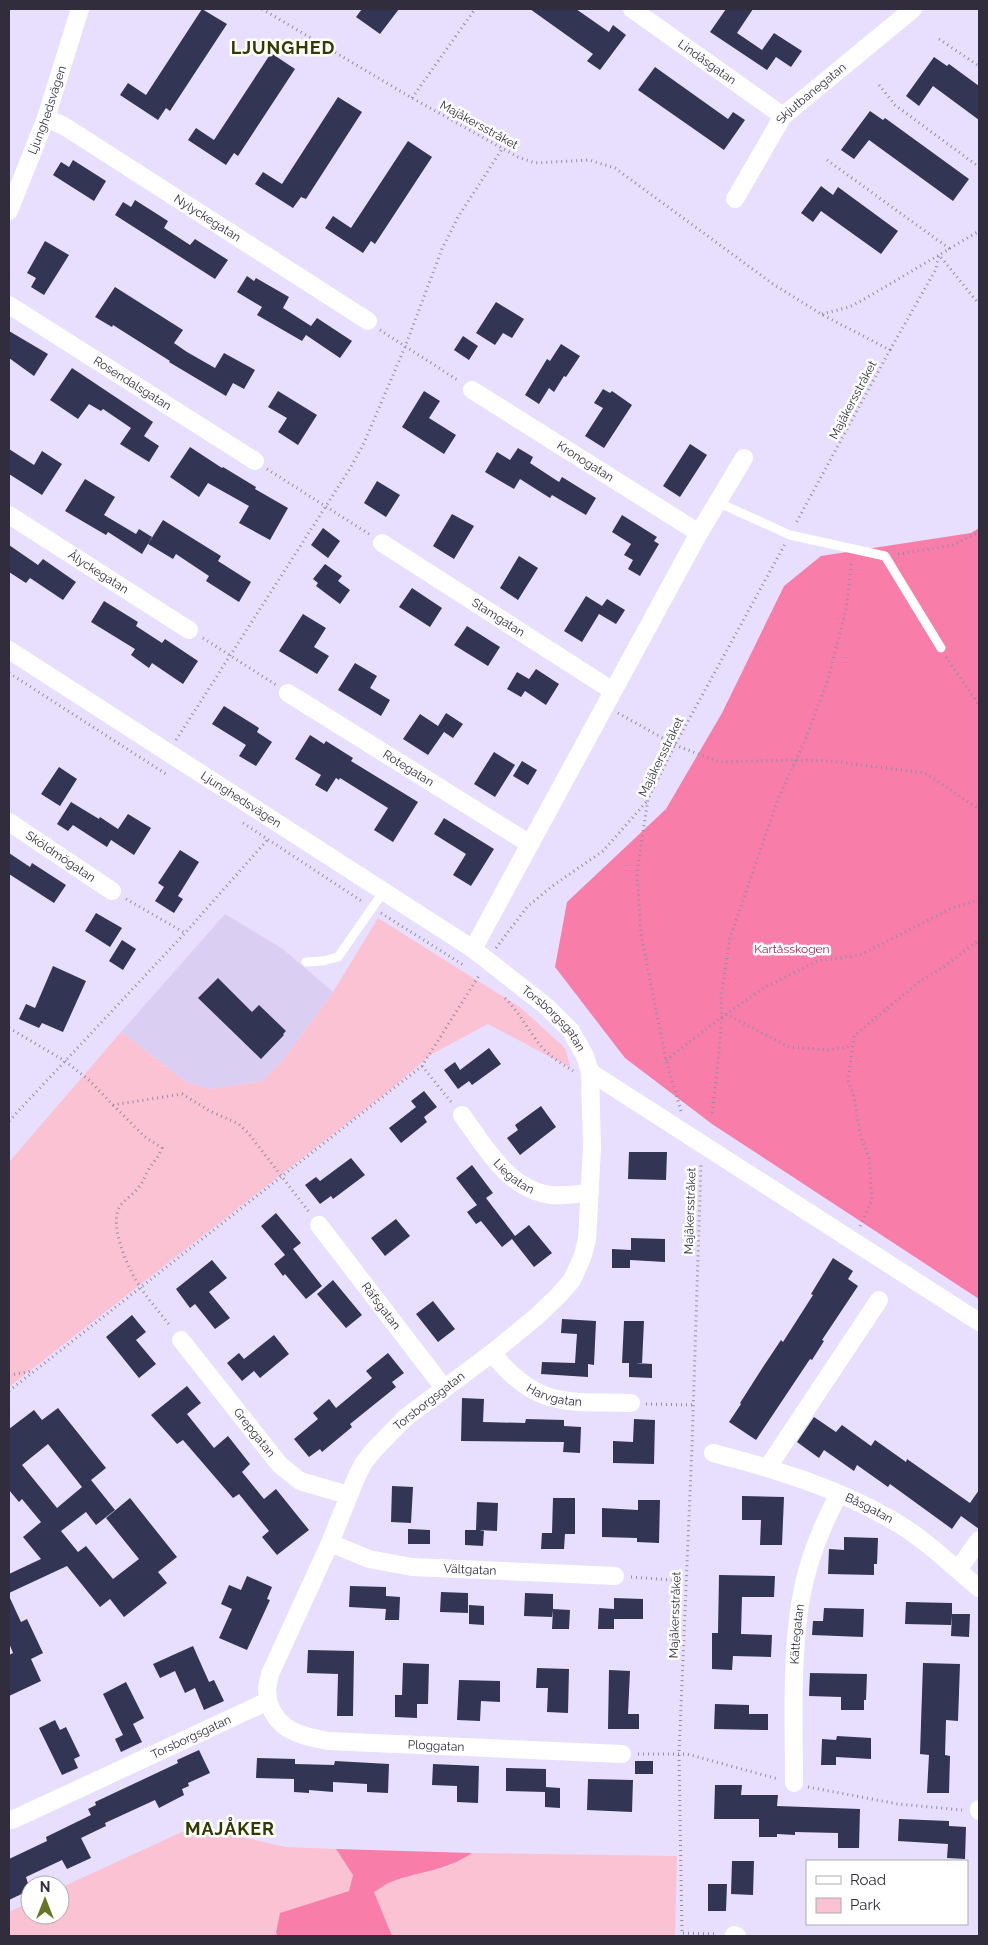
<svg xmlns="http://www.w3.org/2000/svg" width="988" height="1945" viewBox="0 0 988 1945" font-family="Raleway,sans-serif">
  <style>
    .built { fill: #dacff2 }
    .green { fill: #fbc2d3 }
    .forest { fill: #f87da9 }
    .building { fill: #323553; fill-rule: evenodd }
    .lines { fill: none; stroke-linecap: round; stroke-linejoin: round }
    .path { stroke: #928ca3; stroke-width: 3; stroke-dasharray: 1 4; stroke-linecap: butt }
    .service { stroke: #fff; stroke-width: 9 }
    .minor { stroke: #fff; stroke-width: 18 }
    .labels { text-anchor: middle; dominant-baseline: central; stroke-width: 5; stroke-linejoin: round; paint-order: stroke }
    .street-label { font-size: 12px; fill: #312d3c; stroke: #fff }
    .park-label { font-size: 12px; fill: #8f2352; stroke: #fff }
    .district-label { font-size: 18px; font-weight: bold; letter-spacing: 1px; fill: #313b00; stroke: #fff }
  </style>
  <rect width="100%" height="100%" fill="#e8dffe"/>
  <path class="built" d="M225 914 283 949 333 992 284 1059 262 1081 211 1089 186 1082 121 1032Z"/>
  <path class="green" d="M378 918 521 1008 565 1048 571 1068 488 1024 432 1054 391 1089 9 1387V1162L121 1032 186 1082 211 1089 262 1081 284 1059 333 992Z
    M195 1826 285 1847 336 1849 353 1875 349 1891 281 1913 276 1933 278 1936H9V1912L30 1902V1915H60V1888Z
    M472 1853 677 1856 675 1936H392L374 1892C379 1889 385 1884 391 1882 420 1871 446 1872 472 1853Z"/>
  <path class="forest" d="M979 528V1299L712 1124 625 1058 555 967 567 902 666 809 722 713 784 586 821 556 971 533Z
    M336 1849 472 1853C446 1871 420 1871 391 1882 385 1884 380 1889 374 1892L392 1936H278L276 1933 280 1913 349 1891 353 1875Z"/>
  <path class="building" d="M202 9 227 24 170 111 166 108 158 120 120 95 128 83 146 95Z
    M362 9H399L380 34 356 17Z
    M530 9H576L609 32 613 25 626 35 600 70 587 61 593 54Z
    M726 9H753L737 33 762 50 774 33 802 51 791 67 776 57 767 70 710 32Z
    M271 53 295 69 238 156 234 153 226 165 188 140 196 128 214 140Z
    M934 57 947 66 949 64 979 86V120L933 86 919 106 906 96Z
    M655 67 728 119 733 112 745 120 724 150 638 90Z
    M338 97 362 112 306 199 301 197 293 208 255 184 263 172 282 184Z
    M870 111 883 120 885 118 969 179 953 201 869 140 854 159 841 150Z
    M408 141 432 157 375 244 371 241 363 253 325 228 333 216 351 228Z
    M73 160 106 181 94 201 53 175 61 162 69 167Z
    M821 186 833 195 838 187 898 231 881 254 821 211 813 222 801 213Z
    M135 200 168 221 164 228 190 245 195 239 228 260 215 279 115 215 123 202 131 207Z
    M45 241 69 255 44 295 31 287 36 278 27 273Z
    M247 276 254 281 256 278 289 297 283 308 311 326 317 318 352 341 340 358 306 335 302 341 257 315 262 307 237 292Z
    M115 287 183 330 174 343 187 352 215 368 224 353 255 370 244 389 233 383 226 396 169 362 170 361 113 325 112 327 95 317Z
    M496 302 524 319 512 338 503 333 495 345 476 333Z
    M9 331 48 354 34 376 9 358Z
    M463 336 478 346 469 360 454 350Z
    M561 344 580 356 566 377 564 376 554 392 549 388 539 404 525 395 547 359 550 361Z
    M72 368 153 422 144 436 159 446 149 462 120 444 131 428 103 409 101 411 89 404 78 419 50 400Z
    M603 389 610 393 612 391 632 405 604 448 585 436 603 408 594 403Z
    M278 391 317 415 298 445 278 432 287 418 268 407Z
    M424 391 440 401 429 418 456 435 444 454 402 427Z
    M690 444 707 455 680 497 663 486Z
    M190 447 222 468 223 467 256 487 255 489 288 508 270 540 239 523 249 506 208 483 199 497 170 477Z
    M518 448 533 457 530 463 559 482 562 477 596 498 586 515 552 495 550 498 520 479 514 489 485 472 497 452 510 460Z
    M9 449 34 465 42 451 62 464 42 495 9 474Z
    M85 479 115 497 104 515 136 534 139 529 152 537 142 554 108 532 106 535 65 511Z
    M377 481 400 495 386 517 364 503Z
    M452 514 474 526 454 559 433 546Z
    M622 515 657 537 654 541 659 544 640 576 628 569 633 560 624 555 631 544 612 532Z
    M163 520 221 556 218 561 251 582 239 602 206 581 209 576 176 554 173 559 148 544Z
    M323 528 340 541 328 558 311 545Z
    M9 545 38 565 43 559 76 582 63 600 30 578 26 583 9 572Z
    M519 556 538 568 518 600 500 588Z
    M325 564 342 576 338 581 350 590 340 604 316 586 318 583 313 579Z
    M412 588 442 608 430 627 399 607Z
    M586 596 602 606 607 599 625 610 616 624 599 614 582 642 564 631Z
    M104 601 138 622 136 626 162 643 165 639 198 661 183 684 152 663 149 668 131 655 135 649 91 622Z
    M303 614 326 628 314 647 329 656 317 674 279 651Z
    M467 626 500 647 488 666 454 645Z
    M355 663 377 676 370 688 390 700 381 716 338 690Z
    M536 669 559 684 546 705 525 691 521 697 507 689 517 672 529 679Z
    M224 706 259 728 257 732 272 742 256 766 239 756 246 745 212 724Z
    M446 713 463 724 453 738 444 732 428 755 403 739 420 714 438 726Z
    M310 735 324 744 326 741 353 758 351 761 418 802 393 842 374 830 388 808 340 778 339 780 336 778 327 792 315 785 321 775 295 759Z
    M494 752 515 765 495 797 474 784Z
    M522 761 537 770 528 785 513 776Z
    M59 767 77 779 60 806 41 794Z
    M71 802 99 819 100 817 118 829 128 814 151 828 134 855 111 840 107 847 73 825 68 831 57 824Z
    M444 818 494 849 471 886 453 875 466 854 434 834Z
    M180 850 199 862 178 896 183 899 174 913 155 901 164 887 158 883Z
    M9 853 30 867 32 863 66 885 54 903 9 874Z
    M96 913 122 928 110 947 85 931Z
    M122 940 136 949 123 970 109 961Z
    M53 966 86 981 63 1032 42 1023 39 1028 19 1019 26 1004 35 1008Z
    M218 978 252 1012 259 1005 286 1031 283 1034 284 1035 261 1059 198 998Z
    M489 1048 501 1064 472 1085 469 1081 458 1089 444 1070 455 1062 460 1070Z
    M424 1091 437 1107 424 1117 427 1122 401 1143 389 1128 416 1107 411 1101Z
    M541 1106 556 1127 520 1155 507 1138 518 1130 515 1125Z
    M629 1152H667L666 1180 628 1179Z
    M351 1158 365 1175 333 1199 331 1196 320 1204 305 1185 316 1177 320 1181Z
    M472 1165 493 1193 486 1198 515 1236 529 1225 552 1253 534 1267 512 1239 502 1247 481 1221 476 1224 467 1212 477 1205 456 1178Z
    M276 1213 301 1243 293 1249 322 1286 306 1299 285 1274 283 1276 274 1264 285 1255 261 1226Z
    M396 1219 410 1236 385 1256 371 1238Z
    M631 1238 665 1239V1262L630 1260V1268H612V1249L631 1250V1255Z
    M833 1258 853 1271 848 1279 858 1286 822 1340 824 1341 812 1360 810 1359 756 1440 729 1422 741 1404 740 1403 763 1367 781 1340 783 1342 813 1295 811 1294Z
    M212 1260 227 1278 209 1292 230 1318 215 1329 195 1304 190 1308 176 1289Z
    M333 1280 362 1315 346 1328 317 1294Z
    M433 1301 455 1329 438 1342 416 1314Z
    M132 1315 146 1332 136 1340 156 1364 139 1378 106 1337Z
    M562 1319 596 1321 594 1365 588 1364V1377L541 1374 542 1362 575 1363 577 1334 561 1333Z
    M624 1321H644L642 1364 636 1363 652 1364V1378L629 1377V1363H622Z
    M274 1335 289 1354 260 1378 254 1371 242 1381 227 1363 239 1353 244 1359Z
    M388 1353 404 1373 392 1382 396 1387 350 1424 352 1427 322 1452 320 1449 309 1457 294 1439 318 1419 313 1413 329 1399 336 1408 372 1378 366 1371Z
    M187 1386 201 1403 187 1414 214 1448 228 1436 250 1464 242 1472 264 1499 276 1489 309 1530 277 1555 262 1537 269 1531 239 1494 233 1498 183 1440 177 1444 151 1415Z
    M462 1398 484 1399 483 1422 525 1423 526 1419 564 1420V1426L581 1427 580 1453 563 1452 564 1442 461 1441Z
    M58 1408 106 1468 91 1480 115 1510 96 1525 86 1512 61 1531 78 1552 86 1546 113 1579 139 1559 106 1518 130 1498 177 1557 158 1572 167 1583 124 1617 110 1599 100 1607 67 1566 9 1593V1574L41 1559 23 1537 41 1522 22 1499 19 1502 9 1490V1429L34 1410 42 1420ZM48 1444 82 1487 57 1508 22 1465Z
    M814 1417 836 1432 842 1425 871 1446 875 1440 906 1462 907 1459 970 1503 979 1490V1529L961 1516 952 1529 890 1484 888 1487 857 1465 854 1471 824 1450 819 1458 797 1442Z
    M634 1419 655 1420 654 1464 613 1463V1441L633 1442Z
    M392 1486 413 1487 411 1523 391 1522Z
    M742 1496 784 1497 782 1545H760L761 1520H742Z
    M553 1498H575V1534H565L564 1549H541L542 1533H552Z
    M638 1500H660L659 1543 637 1542V1538L602 1537V1508L638 1510Z
    M477 1502 498 1503 497 1531 479 1530 484 1531 483 1546 465 1545V1530H476Z
    M408 1529 430 1530V1544H408Z
    M844 1537 878 1538 877 1564H874V1575L828 1574 829 1549 844 1550Z
    M719 1575 775 1576 774 1597H742L741 1634 772 1635 771 1657 733 1656 732 1670 712 1669V1633H718Z
    M247 1576 272 1587 267 1599 270 1600 247 1650 219 1638 232 1609 221 1604 229 1585 241 1590Z
    M350 1586 386 1587V1596L400 1597 399 1620H385L386 1609 349 1607Z
    M441 1592 468 1593V1613L440 1612Z
    M525 1593 553 1594V1609L570 1610 569 1629H552L553 1610 552 1617 524 1616Z
    M9 1596 21 1622 27 1619 43 1653 31 1659 41 1681 9 1696V1655L13 1653 9 1643Z
    M614 1598 643 1599V1619H614Z
    M906 1602 952 1603V1625L905 1624Z
    M469 1605 484 1606V1625L469 1624Z
    M599 1608 614 1609V1629H598Z
    M824 1608 864 1609 863 1637 812 1635 813 1621H823Z
    M952 1614H970L969 1637 951 1636Z
    M193 1646 209 1682 214 1680 224 1701 204 1710 195 1688 185 1693 175 1671 160 1678 153 1664Z
    M308 1650 354 1651 353 1716H337L338 1674 307 1673Z
    M403 1663 429 1664 428 1704H417V1718L395 1717V1695H402Z
    M923 1663 960 1664 958 1721 946 1720 945 1755 950 1756 949 1793H927L929 1755 920 1754Z
    M537 1668 569 1669 568 1713 547 1712 548 1688H536Z
    M609 1670 630 1671 628 1714H639V1729H608Z
    M810 1673 867 1674 866 1700H864V1710H841V1697L809 1696Z
    M459 1680 500 1681V1702L481 1701 480 1721 457 1720Z
    M126 1682 144 1718 133 1724 142 1742 121 1752 115 1739 123 1735 103 1694Z
    M715 1704 749 1705V1714H768V1730L714 1729Z
    M55 1720 60 1730 66 1727 80 1756 74 1759 78 1768 62 1775 39 1728Z
    M837 1736 871 1738V1759L836 1757V1765H821L822 1739 836 1740Z
    M199 1750 210 1773 188 1783 189 1786 182 1789 184 1795 159 1808 155 1800 105 1823 106 1826 81 1838 91 1858 67 1869 62 1860 26 1877 30 1890 9 1900V1859L47 1841 46 1837 91 1815 88 1809 96 1805 95 1802 178 1763 177 1760Z
    M257 1758 295 1759V1764L334 1765 335 1761 389 1764 388 1793 367 1792V1784L333 1782V1792L309 1790V1793L294 1792V1779L256 1778Z
    M635 1761H653V1774H635Z
    M433 1764 479 1766 478 1803 457 1802V1786L432 1785Z
    M506 1768 546 1769V1787L560 1788V1808L545 1807V1792L506 1791Z
    M588 1779 633 1780 632 1812 587 1810Z
    M715 1785H742L741 1795H778L777 1806 860 1809 859 1848H838V1833L795 1832V1835L777 1834V1837H759V1819H714Z
    M899 1819 949 1821V1826L966 1827 965 1859 947 1858 948 1844 898 1841Z
    M732 1861H754L753 1895 731 1894Z
    M708 1884H727L726 1911H708Z"/>
  <g class="lines">
    <path class="path" d="M262 9 412 98 518 157 535 163 589 160 615 168 773 284 821 314 890 350 796 523
      M939 39 979 66
      M879 85 895 105 979 167
      M412 98 475 9
      M827 160 950 249
      M822 314 849 307 861 301 939 255 979 304
      M380 330 459 381
      M890 350 936 269 939 255 979 231
      M267 469 369 534
      M898 554 953 545 979 532
      M203 638 276 685
      M946 657 979 705
      M9 673 166 774
      M618 713 675 745 719 762 796 760 830 761 925 773 979 809
      M176 740 351 467 364 443 405 347 442 249 458 217 502 149
      M243 823 363 902
      M126 899 185 933
      M381 913 465 966
      M496 948 527 907 551 887 603 851 648 800
      M505 998C518 1011 526 1026 537 1041 546 1054 560 1063 573 1071
      M726 1014 789 1047 829 1050 852 1046
      M9 1028 65 1061 90 1081 113 1105 182 1094 210 1111 239 1124 249 1134 309 1212
      M666 1060 722 1017 762 989 817 961 860 955 952 908 976 901 979 902
      M422 1066 452 1103
      M113 1105 144 1136 162 1148C159 1157 153 1162 148 1170 145 1176 143 1182 139 1187 134 1194 125 1199 120 1206 108 1226 129 1271 141 1288 150 1302 161 1314 171 1327
      M681 1111 666 1060 641 934 637 873 648 799 675 745 785 544
      M712 1113 717 1073 722 1017 721 997 730 938 778 799 806 738 828 679 846 610 852 560
      M9 1121 185 933 269 838
      M860 1226 872 1200 869 1158 860 1134 854 1097 848 1080 854 1036 919 982 945 966 979 940
      M9 1375 33 1371
      M9 1391 422 1066 480 974
      M646 1404 693 1405
      M631 1577 685 1581
      M638 1754H687L778 1779
      M808 1787 898 1804 962 1810
      M683 1933 718 1934
      M682 1936 679 1754 692 1446 701 1163"/>
    <path class="service" d="M717 502 790 535 885 556 941 648
      M306 962 323 961 338 957 384 891"/>
    <g class="minor">
      <path id="s1" d="M632 9 783 116"/>
      <path id="s2" d="M46 118 64 126 368 321"/>
      <path id="s3" d="M735 199 783 116 913 9"/>
      <path id="s4" d="M9 211 46 118 80 9"/>
      <path id="s5" d="M9 305 255 461"/>
      <path id="s6" d="M472 390 699 533"/>
      <path id="s7" d="M9 515 189 630"/>
      <path id="s8" d="M382 543 613 691"/>
      <path id="s9" d="M9 650 473 949 547 1007 571 1031 585 1056 590 1072 592 1148 587 1240 582 1258 572 1280 558 1296 536 1317 492 1353 405 1418 373 1451 363 1464 356 1478 330 1543 270 1674 267 1688 268 1701 12 1820"/>
      <path id="s10" d="M288 693 530 844"/>
      <path id="s11" d="M9 822 112 891"/>
      <path d="M473 949 699 533 744 458"/>
      <path d="M590 1072 979 1322"/>
      <path id="s12" d="M462 1115C485 1147 509 1190 551 1195 564 1196 577 1194 590 1193"/>
      <path id="s13" d="M319 1225 444 1388"/>
      <path id="s14" d="M181 1340 280 1465 300 1481 348 1495"/>
      <path id="s15" d="M492 1353C537 1409 565 1401 631 1403"/>
      <path id="s16" d="M713 1453C775 1469 837 1488 892 1520 924 1538 951 1565 979 1588"/>
      <path d="M768 1467 879 1300"/>
      <path id="s17" d="M330 1543 369 1559 412 1567 615 1576"/>
      <path d="M958 1570 979 1540"/>
      <path id="s18" d="M268 1701C278 1732 300 1735 328 1741L622 1754"/>
      <path id="s19" d="M794 1783C794 1724 791 1663 800 1604 806 1565 820 1529 839 1494"/>
      <path d="M979 1811V1809"/>
      <path d="M734 1935 737 1936"/>
    </g>
  </g>
  <g class="labels">
    <g class="street-label">
      <text stroke="none"><textPath href="#s1" startOffset="92">Lindåsgatan</textPath></text>
      <text stroke="none"><textPath href="#s3" startOffset="132">Skjutbanegatan</textPath></text>
      <text stroke="none"><textPath href="#s4" startOffset="108">Ljunghedsvägen</textPath></text>
      <text transform="translate(479 125) rotate(29)">Majåkersstråket</text>
      <text stroke="none"><textPath href="#s2" startOffset="190">Nylyckegatan</textPath></text>
      <text stroke="none"><textPath href="#s5" startOffset="146">Rosendalsgatan</textPath></text>
      <text transform="translate(853 400) rotate(-62)">Majåkersstråket</text>
      <text stroke="none"><textPath href="#s6" startOffset="134">Kronogatan</textPath></text>
      <text stroke="none"><textPath href="#s7" startOffset="106">Ålyckegatan</textPath></text>
      <text stroke="none"><textPath href="#s8" startOffset="138">Stamgatan</textPath></text>
      <text transform="translate(661 757) rotate(-64)">Majåkersstråket</text>
      <text stroke="none"><textPath href="#s10" startOffset="142">Rotegatan</textPath></text>
      <text stroke="none"><textPath href="#s9" startOffset="276">Ljunghedsvägen</textPath></text>
      <text stroke="none"><textPath href="#s11" startOffset="62">Sköldmögatan</textPath></text>
      <text stroke="none"><textPath href="#s9" startOffset="659">Torsborgsgatan</textPath></text>
      <text stroke="none"><textPath href="#s12" startOffset="81">Liegatan</textPath></text>
      <text transform="translate(690 1211) rotate(-88)">Majåkersstråket</text>
      <text stroke="none"><textPath href="#s13" startOffset="102">Räfsgatan</textPath></text>
      <text stroke="none"><textPath href="#s15" startOffset="78">Harvgatan</textPath></text>
      <text transform="translate(429 1401) rotate(-38)">Torsborgsgatan</text>
      <text stroke="none"><textPath href="#s14" startOffset="118">Grepgatan</textPath></text>
      <text stroke="none"><textPath href="#s16" startOffset="166">Båsgatan</textPath></text>
      <text stroke="none"><textPath href="#s17" startOffset="144">Vältgatan</textPath></text>
      <text transform="translate(675 1615) rotate(-88)">Majåkersstråket</text>
      <text stroke="none"><textPath href="#s19" startOffset="149">Kättegatan</textPath></text>
      <text transform="translate(191 1737) rotate(-25)">Torsborgsgatan</text>
      <text stroke="none"><textPath href="#s18" startOffset="185">Ploggatan</textPath></text>
    </g>
    <g class="park-label">
      <text x="792" y="949">Kartåsskogen</text>
    </g>
    <g class="district-label">
      <text x="283" y="47">LJUNGHED</text>
      <text x="230" y="1828">MAJÅKER</text>
    </g>
  </g>
  <rect width="988" height="1945" fill="none" stroke="#312d3c" stroke-width="20"/>
  <rect x="806" y="1860" width="162" height="65" fill="#ffffff" stroke="#adabb1"/>
  <rect x="816" y="1876" width="25" height="8" fill="#ffffff" stroke="#adabb1"/>
  <text x="850" y="1885" font-size="15" fill="#312d3c">Road</text>
  <rect x="816" y="1898" width="25" height="15" fill="#fbc2d3" stroke="#adabb1"/>
  <text x="850" y="1910" font-size="15" fill="#312d3c">Park</text>
  <g transform="translate(45 1900)"><circle r="24" fill="#ffffff" stroke="#adabb1"/>
  <path d="M0-4L9 19L0 12L-9 19Z" fill="#667523"/>
  <text y="-8" font-size="14" font-weight="bold" text-anchor="middle" fill="#312d3c">N</text>
  </g>
</svg>
